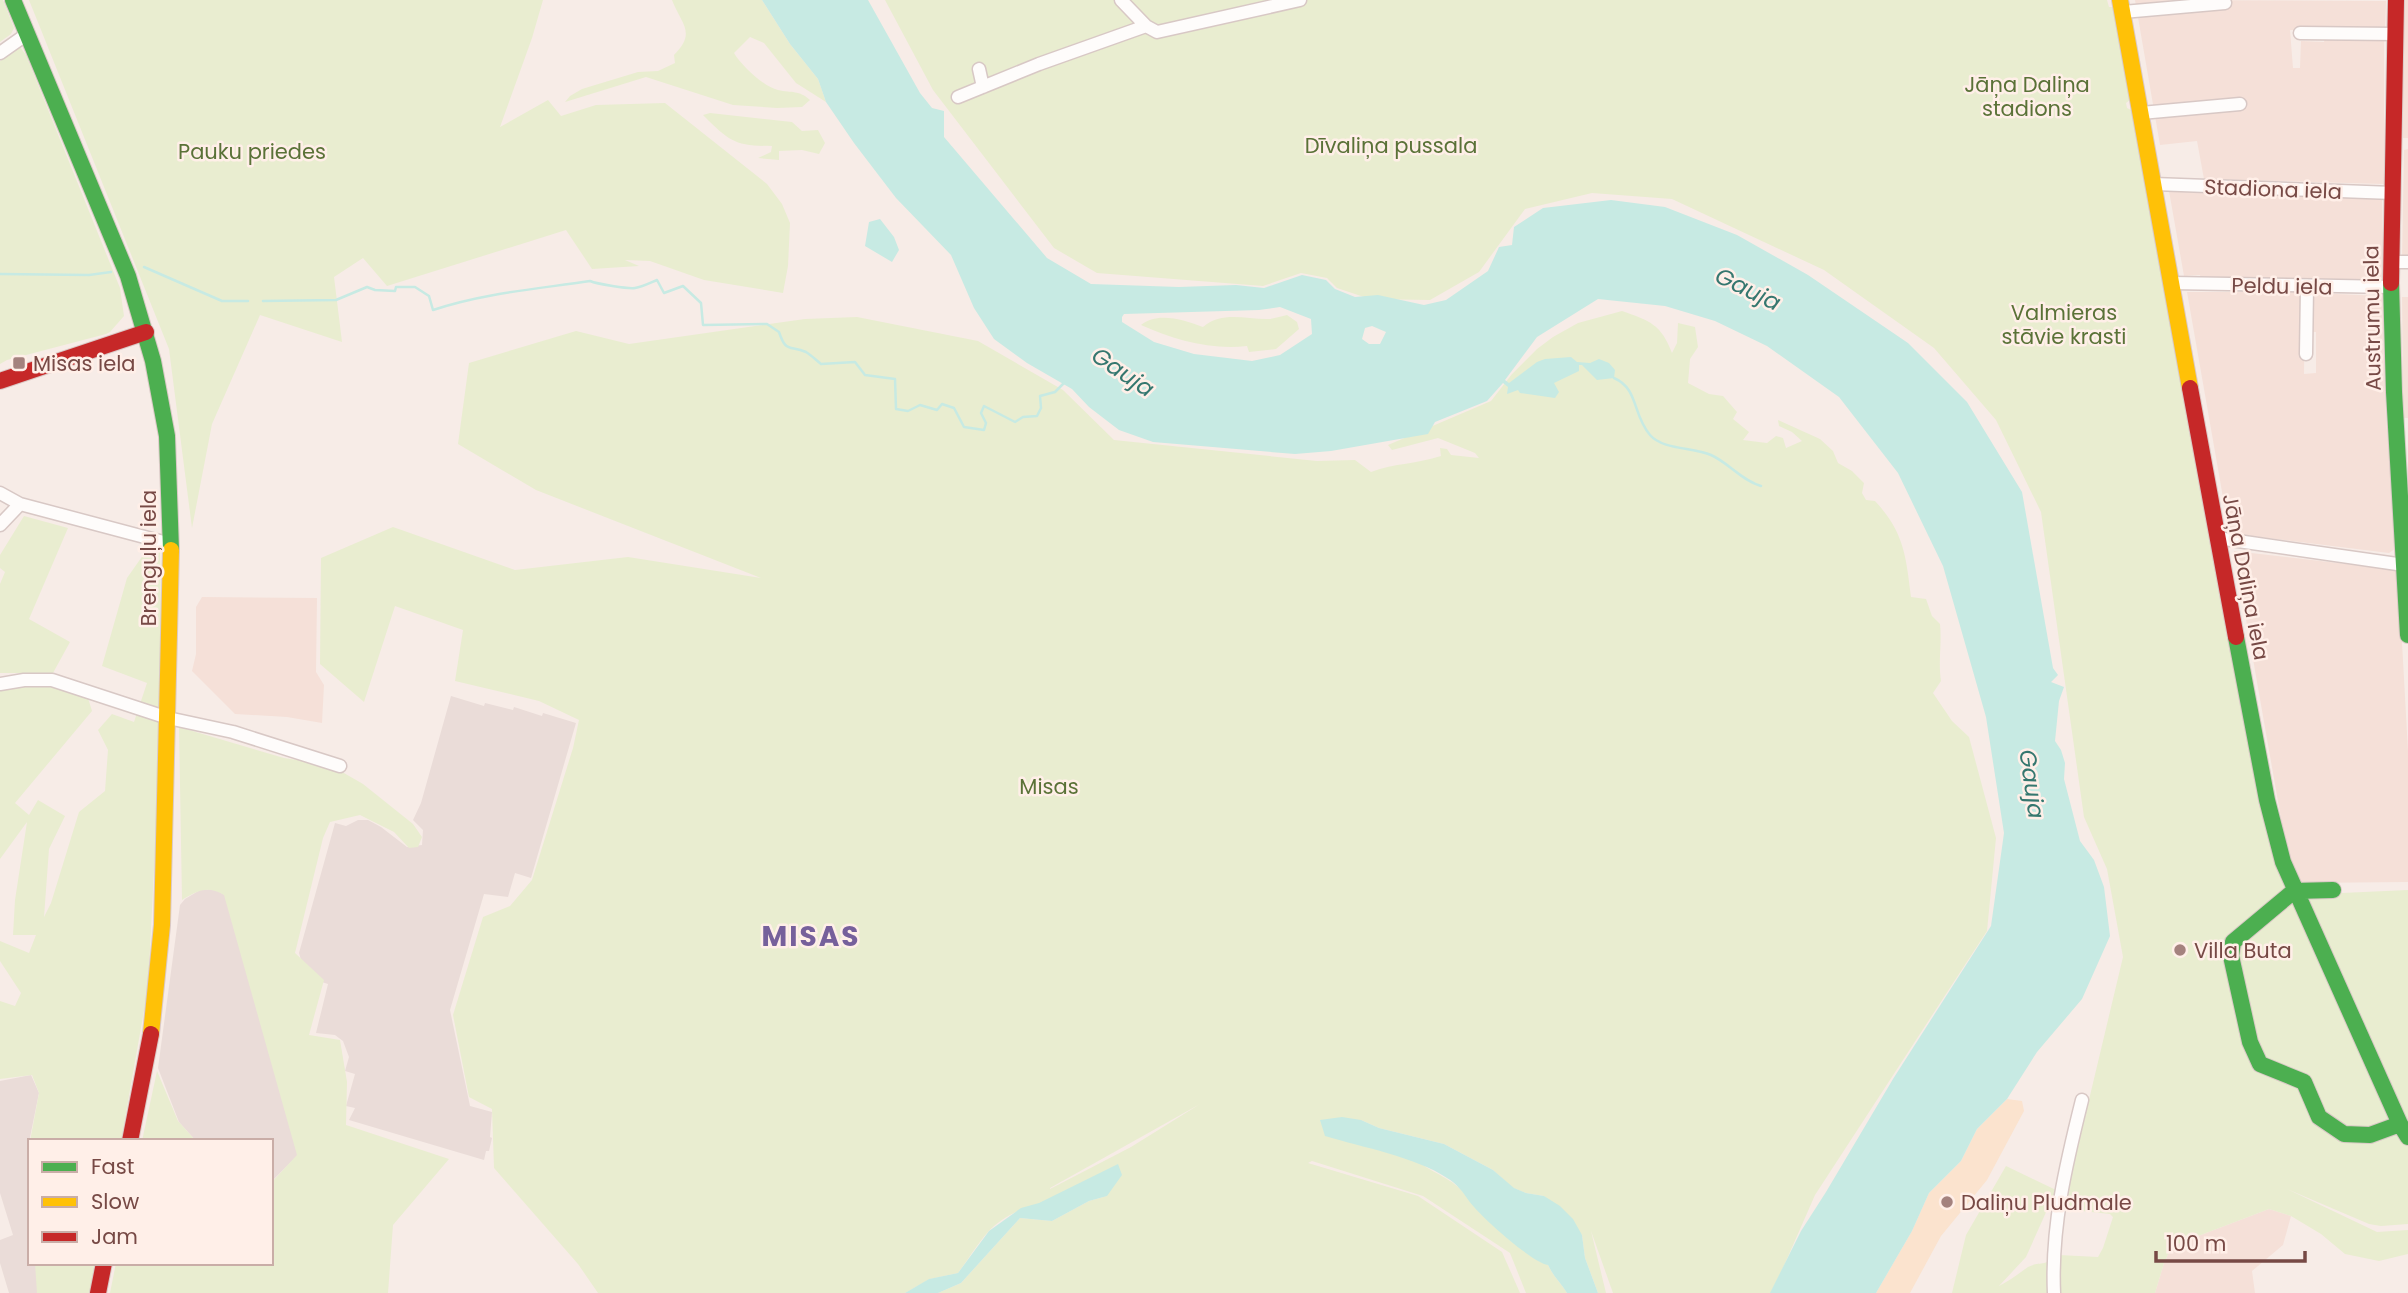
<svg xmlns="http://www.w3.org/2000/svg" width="2408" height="1293" viewBox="0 0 2408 1293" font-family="Poppins,sans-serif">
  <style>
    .residential { fill: #f5e0d8 }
    .industrial { fill: #eadcd8 }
    .green { fill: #e9edd0; fill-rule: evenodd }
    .sand { fill: #fbe3ce }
    .water { fill: #c7eae3; fill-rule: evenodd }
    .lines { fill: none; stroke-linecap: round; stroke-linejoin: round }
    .stream { stroke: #c7eae3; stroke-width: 2.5 }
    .street-casing { stroke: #d8c8c5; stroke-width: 15 }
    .fast-casing { stroke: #dac9c6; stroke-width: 18 }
    .slow-casing { stroke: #dac9c6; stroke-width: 18 }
    .jam-casing { stroke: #dac9c6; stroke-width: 18 }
    .street { stroke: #fefcfb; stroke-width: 12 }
    .fast { stroke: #4caf50; stroke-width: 16 }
    .slow { stroke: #ffc107; stroke-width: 16 }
    .jam { stroke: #c62828; stroke-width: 16 }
    .poi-dot { fill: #a4827e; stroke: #ffefe8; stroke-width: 2.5 }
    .labels { text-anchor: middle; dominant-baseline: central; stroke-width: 5; stroke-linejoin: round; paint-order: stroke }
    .park-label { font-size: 21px; fill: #5a7237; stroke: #ffefe8 }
    .street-label { font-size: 21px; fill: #774945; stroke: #ffefe8 }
    .poi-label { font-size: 21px; fill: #774945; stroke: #ffefe8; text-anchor: start }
    .water-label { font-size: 23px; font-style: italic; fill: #35776f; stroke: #ffefe8 }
    .district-label { font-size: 28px; font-weight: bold; letter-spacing: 2px; fill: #76609b; stroke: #ffefe8 }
  </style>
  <rect width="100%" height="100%" fill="#f7ece7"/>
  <path class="residential" d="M2135 0 2386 1 2385 31 2290 30 2293 68H2300L2301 41 2324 42 2325 37 2384 38V184L2204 179 2197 141 2160 145Z
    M2403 0H2408V138H2403Z
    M2408 149V259H2402L2404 150Z
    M2169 191 2382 199 2384 282 2201 279 2200 275 2184 276Z
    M2187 292H2305L2304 374 2316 373V332H2312L2313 293 2382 296 2386 418 2396 548 2389 553 2237 534 2228 526Z
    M2402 297H2408V418H2400L2399 399 2403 398Z
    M2234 551 2398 570 2408 751V882L2301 883 2286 847Z
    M202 597 317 598 316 672 324 685 322 723 287 717 235 714 192 671 196 654V607Z
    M2269 1209 2291 1216 2283 1245 2252 1271 2255 1293H2155L2164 1263 2172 1246Z"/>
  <path class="industrial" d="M451 696 484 706 485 703 513 710 514 707 542 716 543 713 576 723 531 878 515 873 508 897 484 894 450 1010 470 1106 492 1112 490 1137 492 1138 489 1151H486L484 1160 349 1120 355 1108 346 1106 355 1074 345 1071 349 1057 343 1041 335 1035 316 1033 328 984 306 977 299 953 335 823 346 826 358 820H368L381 827 407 847 422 845 423 830 413 820 421 803Z
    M214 889 225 895 298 1155 271 1182V1141H196L179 1122 158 1068 180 905 185 899 200 890Z
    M31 1075 39 1093 27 1152 30 1180V1263H39L42 1293H9L0 1263V1240L13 1235 0 1193V1081Z"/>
  <path class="green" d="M0 0H3L14 28 11 34 0 42Z
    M29 0H543L532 38 500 127 548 100 561 116 596 105 665 103 767 184 782 204 790 223 788 266 783 293 704 280 650 261 625 260 639 266 592 269 566 230 387 286 363 258 334 277 342 342 260 315 212 424 192 528 169 349Z
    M672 0H762L790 44 818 79 826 102 796 83 764 43 750 37 734 53C741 65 764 87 778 90 792 93 799 90 810 100L802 107 777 108 733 105 646 77 565 102 570 96 582 89 638 72 658 71 675 63 674 55C697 32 681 24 672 0Z
    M885 0H2107L2109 7H2114L2134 97 2126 103 2127 108 2133 111 2248 703 2297 895 2408 890V1224L2381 1226 2369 1224 2287 1189 2377 1232 2408 1230V1254L2379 1261 2345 1254 2321 1234 2291 1216 2269 1209 2172 1246 2164 1263 2155 1293H1952L1966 1235 2006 1166 2056 1190 2026 1257 1999 1286C2009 1281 2018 1274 2028 1267 2039 1261 2045 1267 2059 1255L2098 1257 2103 1248 2113 1217 2110 1214 2063 1209 2123 957 2107 869 2084 817 2041 512 1996 420 1934 348 1824 270 1672 199 1592 193 1525 209 1479 272 1430 300 1370 299 1337 288 1327 278 1301 273 1263 286 1097 273 1054 248 933 90Z
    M20 47 26 55 120 288 124 316 110 332 106 334 7 360 0 364V61Z
    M710 113 792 122 802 131 818 130 825 143 819 154 802 150 779 151V160L758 158 771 152 772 146C735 146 730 142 703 115Z
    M1622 311C1650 321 1661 324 1672 353L1677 343 1678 323 1695 327 1698 347 1690 359 1688 383 1709 394 1723 396 1737 412 1733 419 1749 432 1743 440 1767 443 1776 436 1783 438 1786 448 1802 441 1792 432 1779 426 1778 420 1820 439 1833 451 1838 463 1852 471 1864 483 1862 493 1866 500 1875 501C1904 532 1906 556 1911 597L1926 599 1932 616 1940 624C1942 644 1938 661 1941 681L1933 693 1952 721 1969 737 1996 838 1987 931 1815 1195 1772 1293H1613L1591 1231 1606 1293H1598L1585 1258 1582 1235 1544 1196 1526 1193 1513 1188 1493 1170 1444 1144 1379 1128 1361 1120C1381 1135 1402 1151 1423 1165 1441 1177 1459 1182 1470 1201L1548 1265C1553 1276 1561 1283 1567 1293H1526L1510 1253 1423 1196 1312 1161 1308 1163 1418 1196 1502 1252 1520 1293H938L961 1283 1020 1218 1052 1221 1089 1201 1107 1196C1065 1200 1019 1199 988 1232 977 1244 968 1260 958 1273L930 1279 905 1293H598L578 1264 494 1168 492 1109 469 1097 453 1015 483 917 510 906 532 880 573 748 579 720 539 701 455 681 463 630 395 606 364 702 320 664 321 558 393 527 515 570 628 557 761 578 536 490 458 444 469 363 576 331 629 344 805 319 857 317 978 341 1063 390 1114 440 1317 461 1355 460 1371 472C1395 463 1417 464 1441 456L1440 448 1447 449 1451 455 1479 458 1475 453 1438 438 1392 450 1388 445 1491 401 1512 374 1537 349 1553 337 1578 323ZM1200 1104 1131 1147 1050 1189V1188Z
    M1287 315 1297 322 1299 329 1276 349 1249 352 1247 346C1210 350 1174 340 1141 325 1157 311 1185 320 1203 327 1223 310 1247 320 1270 319 1276 318 1282 316 1287 315Z
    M24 516 68 528 29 619 70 642 53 673H0V584L5 572 0 568V555Z
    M160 550 162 713 148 988 121 1141H30L39 1093 32 1075 0 1079V1001L15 1006 21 993 0 961V941L29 953 36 935H13L15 900 27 822 0 859V686L28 683V686L48 682 88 698 92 711 15 803 29 815 38 800 65 816 49 849 44 917 51 903 79 812 105 791 108 750 98 730 112 714 134 722 147 683 102 666 127 578 146 551Z
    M179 727 284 758 330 765 363 784 413 824 422 837 418 847 409 848 394 832 360 815 330 822 323 838 295 953 324 980 309 1035 340 1040 347 1082 346 1125 449 1159 393 1225 388 1293H110L116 1263H271V1183L297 1155 224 895C207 885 197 891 182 900Z
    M157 1071 178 1121 196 1141H142Z
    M35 1263H100L95 1293H37Z"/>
  <path class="sand" d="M2007 1099 2022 1101 2024 1111 1987 1180 1941 1236 1910 1293H1876L1912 1231 1929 1193 1961 1161 1977 1129Z"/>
  <path class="water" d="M762 0H868L920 93 932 108 944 111V137L1047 258 1091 284 1179 287 1236 285 1264 288 1302 275 1326 280 1335 289 1355 297 1378 295 1424 305 1446 300 1488 271 1499 247 1512 245 1514 227 1543 208 1611 200 1665 207 1737 235 1808 275 1908 343 1967 402 2022 492 2053 668 2058 675 2051 682 2064 687 2059 701 2055 741 2061 750 2065 763 2064 779 2080 841 2094 860 2104 887 2110 936 2082 999 2037 1052 2007 1099 1977 1129 1961 1161 1929 1193 1912 1231 1876 1293H1770L1801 1231 1826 1192 1893 1079 1991 926 2004 833 1986 717 1943 566 1898 473 1839 397 1767 346 1715 321 1665 306 1598 299 1537 337 1505 380 1509 383 1537 362 1545 359 1571 357 1577 362 1590 363 1599 359 1609 363 1615 370 1614 378 1597 380 1582 365H1579V371L1554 383 1559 392 1555 398 1520 393 1518 390 1507 394 1508 387 1503 383 1487 401 1435 422 1428 434 1331 451 1295 454 1153 442 1119 430 1089 407 1072 389 1027 363 994 339 974 308 951 255 896 198 854 143 826 102 818 79 790 44ZM1280 307 1311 319 1312 334 1280 355 1252 361 1194 354 1154 342 1122 322V317L1124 314 1259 310ZM1372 326 1386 332 1380 344H1369L1362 339 1365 328Z
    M880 219 894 237 899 250 892 262 865 246 869 222Z
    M1342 1117 1361 1120 1379 1128 1444 1144 1493 1170 1514 1188 1526 1193 1544 1196 1560 1206 1573 1219 1582 1235 1585 1258 1598 1293H1567C1561 1283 1553 1276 1548 1265 1531 1262 1481 1217 1469 1201 1463 1192 1457 1184 1447 1178 1416 1157 1361 1147 1325 1136L1320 1120Z
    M1118 1164 1122 1175 1107 1196 1089 1201 1052 1221 1020 1218 961 1283 938 1293H905L929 1279 958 1273 989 1231 1021 1208 1039 1203Z"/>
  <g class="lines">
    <path class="stream" d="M144 267 222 301H248
      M0 274 89 275 111 272
      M263 301 336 300 367 287 375 290 395 291 396 287H415L429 296 433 310C484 293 537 289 590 281 597 284 628 289 635 288 642 287 650 283 657 280L664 293 683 286 701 303 703 325 767 324 779 332C786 353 789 345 806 352 811 355 816 360 821 364L855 362 865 375 895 379 896 409 908 411 920 405 937 410 942 404 954 408 964 427 984 430 986 423 981 413 984 406 1015 422 1023 417 1037 416 1041 408 1040 396 1055 392 1064 383
      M1614 378C1639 389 1632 414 1650 435 1663 450 1693 447 1711 455 1729 463 1741 480 1761 486"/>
    <g class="street-casing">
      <path id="street" d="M1121 0 1146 26 1157 32 1300 0
        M2123 12 2225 3
        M2300 33 2395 34
        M0 53 27 34
        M979 69 983 87
        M958 97 1039 64 1146 26
        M2141 113 2240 104
        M2154 184 2393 193
        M2392 262H2408
        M2172 283 2391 287
        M2306 354 2307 287
        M0 493 20 504 171 544
        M0 525 20 504
        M2217 538 2404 565
        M0 684 24 680H52L168 718 233 732 340 766
        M2054 1293C2051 1227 2066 1164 2082 1100"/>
    </g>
    <g class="fast-casing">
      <path id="fast" d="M13 0 128 276 153 361 167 436 171 550
        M2391 283 2394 392 2408 635
        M2236 637 2267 800 2283 862 2400 1124 2408 1137
        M2333 890 2294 891 2233 942 2231 956 2250 1042 2260 1064 2304 1082 2319 1117 2344 1134 2370 1135 2400 1124"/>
    </g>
    <g class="slow-casing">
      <path id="slow" d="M2120 0 2190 388
        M151 1034 162 925 171 550"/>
    </g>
    <g class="jam-casing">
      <path id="jam" d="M2391 283 2396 0
        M0 381 146 332
        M2190 388 2236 637
        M130 1141 151 1034
        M98 1293 104 1263"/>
    </g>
    <use href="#street" class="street"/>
    <use href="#fast" class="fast"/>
    <use href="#slow" class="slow"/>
    <use href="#jam" class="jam"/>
  </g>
  <g class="poi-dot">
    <rect x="12" y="356" width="14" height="14" rx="3.5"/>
    <circle cx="2180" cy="950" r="7"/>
    <circle cx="1947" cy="1202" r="7"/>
  </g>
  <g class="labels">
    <g class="park-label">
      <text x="2027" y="84">Jāņa Daliņa<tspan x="2027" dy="24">stadions</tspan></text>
      <text x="1391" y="145">Dīvaliņa pussala</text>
      <text x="252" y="151">Pauku priedes</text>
      <text x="2064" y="312">Valmieras<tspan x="2064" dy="24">stāvie krasti</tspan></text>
      <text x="1049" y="786">Misas</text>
    </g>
    <g class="street-label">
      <text transform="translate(2273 189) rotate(2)">Stadiona iela</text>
      <text transform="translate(2282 286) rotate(1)">Peldu iela</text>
      <text transform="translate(2372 318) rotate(-91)">Austrumu iela</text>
      <text transform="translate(148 558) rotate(-90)">Brenguļu iela</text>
      <text transform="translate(2246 577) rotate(79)">Jāņa Daliņa iela</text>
    </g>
    <g class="poi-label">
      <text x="33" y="363">Misas iela</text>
      <text x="2194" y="950">Villa Buta</text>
      <text x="1961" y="1202">Daliņu Pludmale</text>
    </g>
    <g class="water-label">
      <text transform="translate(1748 289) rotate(26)">Gauja</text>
      <text transform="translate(1123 372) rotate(34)">Gauja</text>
      <text transform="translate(2032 784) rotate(82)">Gauja</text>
    </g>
    <g class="district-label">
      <text x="811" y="936">MISAS</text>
    </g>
  </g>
  <rect x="28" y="1139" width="245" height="126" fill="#ffefe8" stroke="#c9ada7" stroke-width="2"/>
  <rect x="42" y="1162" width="35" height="10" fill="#4caf50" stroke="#c9ada7" stroke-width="2"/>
  <text x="91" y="1174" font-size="21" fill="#774945">Fast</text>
  <rect x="42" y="1197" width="35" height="10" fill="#ffc107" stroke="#c9ada7" stroke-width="2"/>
  <text x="91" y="1209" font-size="21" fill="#774945">Slow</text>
  <rect x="42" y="1232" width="35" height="10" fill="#c62828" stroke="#c9ada7" stroke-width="2"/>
  <text x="91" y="1244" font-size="21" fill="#774945">Jam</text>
  <path d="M2156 1251v10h149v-10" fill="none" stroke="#774945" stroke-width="3.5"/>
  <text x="2166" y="1251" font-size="21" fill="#774945" stroke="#ffefe8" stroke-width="5" paint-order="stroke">100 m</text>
</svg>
